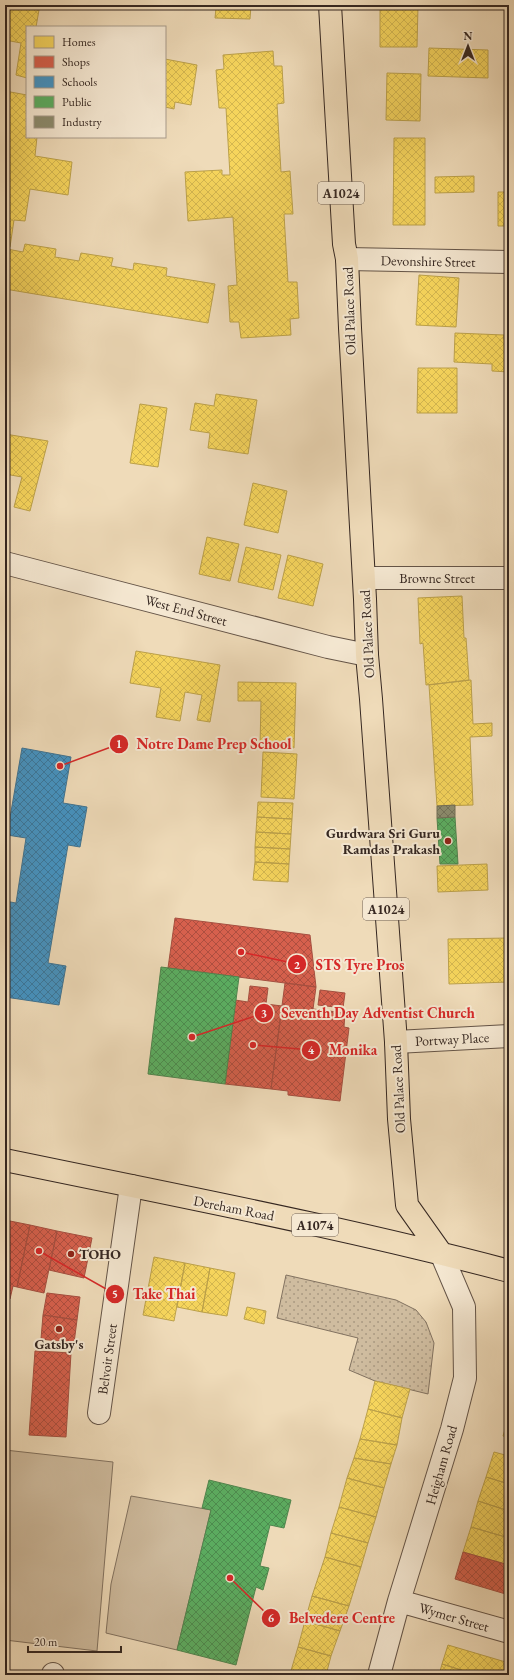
<svg xmlns="http://www.w3.org/2000/svg" width="514" height="1680" viewBox="0 0 514 1680" font-family="'EB Garamond',serif">
  <style>
    .grass { fill: url(#grass-dots); stroke: #827260 }
    .park { fill: #cfbc9f; stroke: #827260 }
    .homes { fill: url(#homes-cross-hatch); stroke: #bca14a }
    .shops { fill: url(#shops-cross-hatch); stroke: #a64f40 }
    .schools { fill: url(#schools-cross-hatch); stroke: #3f7392 }
    .public { fill: url(#public-cross-hatch); stroke: #4f864e }
    .industry { fill: url(#industry-cross-hatch); stroke: #726e57 }
    .lines { fill: none; stroke-linecap: round; stroke-linejoin: round }
    .minor-casing { stroke: #645447; stroke-width: 24 }
    .major-casing { stroke: #352721; stroke-width: 24 }
    .minor { stroke: #f5e8d2; stroke-width: 22 }
    .major { stroke: #efdbb9; stroke-width: 22 }
    .poi-dot { fill: #8f2418; stroke: #f5e8d2; stroke-width: 1.5 }
    .labels { text-anchor: middle; dominant-baseline: central; stroke-width: 4; stroke-linejoin: round; paint-order: stroke }
    .shield { fill: #f5e8d2; stroke: #6f6156; stroke-width: 1 }
    .shield-label { font-size: 13px; font-weight: bold; fill: #352721 }
    .street-label { font-size: 14px; fill: #352721; stroke: #f5e8d2 }
    .poi-label { font-size: 14px; font-weight: bold; fill: #352721; stroke: #f5e8d2; text-anchor: end }
    .leader { fill: none; stroke: #d62828; stroke-width: 1.5 }
    .callout-dot { fill: #d62828; stroke: #f5e8d2; stroke-width: 1.5 }
    .mark-label { font-size: 12px; text-anchor: middle; font-weight: bold; fill: #fff }
    .callout-label { font-size: 15px; text-anchor: middle; font-weight: bold; fill: #d62828; stroke: #f5e8d2; stroke-width: 4; stroke-linejoin: round; paint-order: stroke }
  </style>
  <defs>
    <pattern id="grass-dots" width="8" height="8" patternUnits="userSpaceOnUse"><rect width="8" height="8" fill="#cfbc9f"/><path d="M2 2h.1M6 6h.1" fill="none" stroke="#a99981" stroke-width="1.8" stroke-linecap="round"/></pattern>
    <pattern id="homes-cross-hatch" width="8" height="8" patternUnits="userSpaceOnUse"><rect width="8" height="8" fill="#f6d55c"/><path d="M0 0l8 8M0 8l8-8" fill="none" stroke="#d4b750"/></pattern>
    <pattern id="shops-cross-hatch" width="8" height="8" patternUnits="userSpaceOnUse"><rect width="8" height="8" fill="#d6604d"/><path d="M0 0l8 8M0 8l8-8" fill="none" stroke="#ae4f40"/></pattern>
    <pattern id="schools-cross-hatch" width="8" height="8" patternUnits="userSpaceOnUse"><rect width="8" height="8" fill="#4393c3"/><path d="M0 0l8 8M0 8l8-8" fill="none" stroke="#39789e"/></pattern>
    <pattern id="public-cross-hatch" width="8" height="8" patternUnits="userSpaceOnUse"><rect width="8" height="8" fill="#5aae61"/><path d="M0 0l8 8M0 8l8-8" fill="none" stroke="#4b8e50"/></pattern>
    <pattern id="industry-cross-hatch" width="8" height="8" patternUnits="userSpaceOnUse"><rect width="8" height="8" fill="#8c8c6e"/><path d="M0 0l8 8M0 8l8-8" fill="none" stroke="#73725a"/></pattern>
  </defs>
  <rect width="100%" height="100%" fill="#efdbb9"/>
  <filter id="stains"><feTurbulence type="fractalNoise" baseFrequency=".005" numOctaves="4"/><feColorMatrix values="0 0 0 0 .2 0 0 0 0 .09 0 0 0 0 .02 0 0 0 .5 -.17"/></filter>
  <radialGradient id="worn" r=".72"><stop offset=".6" stop-color="#630" stop-opacity="0"/><stop offset="1" stop-color="#630" stop-opacity=".3"/></radialGradient>
  <path class="grass" d="M286 1275 396 1300 416 1310 426 1322 434 1343 428 1394 375 1381 349 1370 358 1338 277 1318Z"/>
  <path class="park" d="M5 1450 113 1462 97 1651 5 1640Z
    M131 1496 211 1510 177 1650 106 1633 111 1584Z"/>
  <path class="homes" d="M5 5 39 10 36 27H27V78L16 75 21 43 5 40Z
    M190 5H251L250 19 215 18 216 8 190 6Z
    M380 6H418L417 47H380Z
    M429 48 488 50V78L428 76Z
    M273 51 274 66H282L284 103 277 104 281 172 290 171 293 214H284L288 282H297L299 318 290 319 291 335 241 338 239 322H230L228 286 237 285 233 217 188 221 185 172 222 170V175H230L226 108H219L216 70 224 69 223 55Z
    M165 59 197 65 191 105 175 102 174 109 165 107Z
    M387 73 421 74 420 121 386 120Z
    M5 91 27 95V137H37L35 156 72 162 68 195 30 189 25 221 14 220 10 247 5 246Z
    M394 138H425V225H393Z
    M474 176V192L435 193V177Z
    M498 192H509V226H498Z
    M25 244 56 249 55 257 79 261 81 253 113 258 111 266 133 270 134 263 167 268 166 276 215 284 208 323 5 289V258L7 249 23 252Z
    M419 275 459 278 456 327 416 325Z
    M455 333 504 335 503 339H509V372L492 371V364L454 362Z
    M418 368H457V413H417Z
    M216 394 257 400 248 454 208 448 210 433 190 430 195 403 214 406Z
    M140 404 167 408 158 467 130 463Z
    M5 434 48 441 30 511 14 507 22 477 5 474Z
    M253 483 287 491 278 533 244 525Z
    M207 537 239 544 230 581 199 574Z
    M246 547 281 555 273 590 238 582Z
    M288 555 323 564 313 606 278 598Z
    M462 596 464 638H466L469 680 426 685 423 643 420 644 418 598Z
    M136 651 220 665 210 722 197 720 202 695 185 692 180 721 156 717 161 688 130 683Z
    M471 680 473 724 492 723V736L470 737 473 805 437 806 429 685Z
    M238 682 296 683 294 748 260 747 261 701H238Z
    M263 752 297 754 294 799 261 797Z
    M258 802 293 803 292 819 257 817Z
    M257 817 292 819 291 834 256 832Z
    M256 832 291 834 290 849 255 847Z
    M255 847 290 849 289 864 255 862Z
    M255 862 289 864 288 882 253 880Z
    M487 864 488 890 438 892 437 866Z
    M509 938V982L449 984 448 939Z
    M154 1257 185 1263 174 1321 143 1315Z
    M185 1263 210 1268 202 1312 177 1307Z
    M210 1268 235 1273 227 1316 202 1312Z
    M247 1307 266 1311 264 1324 244 1319Z
    M375 1381 410 1389 402 1418 368 1409Z
    M368 1409 402 1418 397 1445 360 1439Z
    M509 1416V1438L503 1436Z
    M360 1439 397 1445 391 1464 354 1458Z
    M494 1452 509 1456V1484L486 1477Z
    M354 1458 391 1464 384 1488 347 1478Z
    M486 1477 509 1484V1511L478 1501Z
    M347 1478 384 1488 376 1517 339 1507Z
    M478 1501 509 1511V1538L471 1527Z
    M339 1507 376 1517 368 1543 331 1533Z
    M471 1527 509 1538V1550L505 1564 463 1552Z
    M331 1533 368 1543 361 1567 325 1557Z
    M325 1557 361 1567 349 1606 312 1596Z
    M312 1596 349 1606 340 1631 305 1621Z
    M305 1621 340 1631 331 1656 298 1647Z
    M448 1645 509 1663V1675H477L442 1664Z
    M298 1647 331 1656 326 1675 290 1674Z
    M442 1664 477 1675H439Z"/>
  <path class="shops" d="M175 918 310 935 316 987 168 968Z
    M285 983 316 987 313 1009 345 1013 344 1027 349 1028 340 1101 288 1095V1091L271 1089Z
    M250 986 268 988 266 1004 282 1006 271 1089 225 1084 235 1000 248 1002Z
    M320 990 345 993 343 1008 318 1005Z
    M5 1220 30 1225 17 1287 13 1286 10 1299 5 1298Z
    M30 1225 57 1231 44 1293 17 1287Z
    M57 1231 92 1238 84 1278 49 1270Z
    M47 1293 80 1297 77 1320 43 1315Z
    M43 1315 77 1320 74 1343 41 1339Z
    M35 1351 71 1353 66 1437 29 1435Z
    M463 1552 509 1565V1595L455 1579Z"/>
  <path class="schools" d="M22 748 71 757 63 803 87 807 80 847 68 845 48 963 66 966 59 1005 5 997V901L16 903 26 838 7 835Z"/>
  <path class="public" d="M455 817 458 864H440L437 818Z
    M161 967 239 977 225 1084 148 1074Z
    M209 1480 291 1500 284 1528 270 1525 260 1566 269 1568 263 1590 256 1587 236 1665 177 1650 211 1510 202 1508Z"/>
  <path class="industry" d="M455 805V817L437 818V806Z"/>
  <g class="lines">
    <g class="minor-casing">
      <path id="minor" d="M347 259 509 262
        M5 563 328 647 367 655
        M364 578H509
        M396 1042 509 1036
        M99 1413 131 1186
        M399 1601 509 1632
        M53 1675V1674
        M379 1675 399 1601 452 1429 465 1378 464 1307 441 1253"/>
    </g>
    <g class="major-casing">
      <path id="major" d="M330 5 344 244 347 259 350 328 365 599 367 655 371 699 396 1042 399 1119 407 1205 441 1253
        M5 1160C173 1195 343 1227 509 1271"/>
    </g>
    <use href="#minor" class="minor"/>
    <use href="#major" class="major"/>
  </g>
  <g class="poi-dot">
    <circle cx="448" cy="841" r="4"/>
    <circle cx="71" cy="1254" r="4"/>
    <circle cx="59" cy="1329" r="4"/>
  </g>
  <g class="labels">
    <g class="shield">
      <rect x="318" y="182" width="46" height="22" rx="3"/>
      <rect x="363" y="898" width="46" height="22" rx="3"/>
      <rect x="292" y="1214" width="46" height="22" rx="3"/>
    </g>
    <g class="shield-label">
      <text x="341" y="193">A1024</text>
      <text x="386" y="909">A1024</text>
      <text x="315" y="1225">A1074</text>
    </g>
    <g class="street-label">
      <text transform="translate(428 261) rotate(1)">Devonshire Street</text>
      <text transform="translate(349 311) rotate(-92)">Old Palace Road</text>
      <text x="437" y="578">Browne Street</text>
      <text transform="translate(186 610) rotate(15)">West End Street</text>
      <text transform="translate(367 634) rotate(-93)">Old Palace Road</text>
      <text transform="translate(452 1039) rotate(-3)">Portway Place</text>
      <text transform="translate(398 1089) rotate(-93)">Old Palace Road</text>
      <text transform="translate(234 1208) rotate(11)">Dereham Road</text>
      <text transform="translate(107 1359) rotate(-82)">Belvoir Street</text>
      <text transform="translate(441 1465) rotate(-74)">Heigham Road</text>
      <text transform="translate(454 1617) rotate(16)">Wymer Street</text>
    </g>
    <g class="poi-label">
      <text x="440" y="833">Gurdwara Sri Guru<tspan x="440" dy="16">Ramdas Prakash</tspan></text>
      <text x="79" y="1254" text-anchor="start">TOHO</text>
      <text x="59" y="1344" text-anchor="middle">Gatsby's</text>
    </g>
  </g>
  <path class="leader" d="M60 766L119 744M241 952L297 964M192 1037L264 1013M253 1045L311 1050M39 1251L115 1294M230 1578L271 1618"/>
  <g class="callout-dot">
    <circle cx="60" cy="766" r="4"/>
    <circle cx="241" cy="952" r="4"/>
    <circle cx="192" cy="1037" r="4"/>
    <circle cx="253" cy="1045" r="4"/>
    <circle cx="39" cy="1251" r="4"/>
    <circle cx="230" cy="1578" r="4"/>
    <circle cx="119" cy="744" r="10"/>
    <circle cx="297" cy="964" r="10"/>
    <circle cx="264" cy="1013" r="10"/>
    <circle cx="311" cy="1050" r="10"/>
    <circle cx="115" cy="1294" r="10"/>
    <circle cx="271" cy="1618" r="10"/>
  </g>
  <g class="mark-label">
    <text x="119" y="748">1</text>
    <text x="297" y="969">2</text>
    <text x="264" y="1017">3</text>
    <text x="311" y="1054">4</text>
    <text x="115" y="1298">5</text>
    <text x="271" y="1622">6</text>
  </g>
  <g class="callout-label">
    <text x="214" y="749">Notre Dame Prep School</text>
    <text x="360" y="970">STS Tyre Pros</text>
    <text x="378" y="1018">Seventh Day Adventist Church</text>
    <text x="353" y="1055">Monika</text>
    <text x="164" y="1299">Take Thai</text>
    <text x="342" y="1623">Belvedere Centre</text>
  </g>
  <rect width="514" height="1680" fill="none" stroke="#efdbb9" stroke-width="20"/>
  <rect x="6" y="6" width="502" height="1668" fill="none" stroke="#352721" stroke-width="2"/>
  <rect x="10" y="10" width="494" height="1660" fill="none" stroke="#352721"/>
  <rect x="26" y="26" width="140" height="112" fill="#f5e8d2" stroke="#a89b8b"/>
  <rect x="34" y="36" width="20" height="12" fill="#f6d55c" stroke="#a89b8b"/>
  <text x="62" y="46" font-size="12" fill="#352721">Homes</text>
  <rect x="34" y="56" width="20" height="12" fill="#d6604d" stroke="#a89b8b"/>
  <text x="62" y="66" font-size="12" fill="#352721">Shops</text>
  <rect x="34" y="76" width="20" height="12" fill="#4393c3" stroke="#a89b8b"/>
  <text x="62" y="86" font-size="12" fill="#352721">Schools</text>
  <rect x="34" y="96" width="20" height="12" fill="#5aae61" stroke="#a89b8b"/>
  <text x="62" y="106" font-size="12" fill="#352721">Public</text>
  <rect x="34" y="116" width="20" height="12" fill="#8c8c6e" stroke="#a89b8b"/>
  <text x="62" y="126" font-size="12" fill="#352721">Industry</text>
  <g transform="translate(468 46)" stroke="#f5e8d2" stroke-width="3" paint-order="stroke">
  <path d="M0-3L7 15L0 10L-7 15Z" fill="#352721"/>
  <text y="-6" font-size="11" font-weight="bold" text-anchor="middle" fill="#352721">N</text>
  </g>
  <path d="M28 1646v6h93v-6" fill="none" stroke="#352721" stroke-width="2"/>
  <text x="34" y="1646" font-size="12" fill="#352721" stroke="#f5e8d2" stroke-width="3" paint-order="stroke">20 m</text>
  <rect width="100%" height="100%" filter="url(#stains)"/>
  <rect width="100%" height="100%" fill="url(#worn)"/>
</svg>
